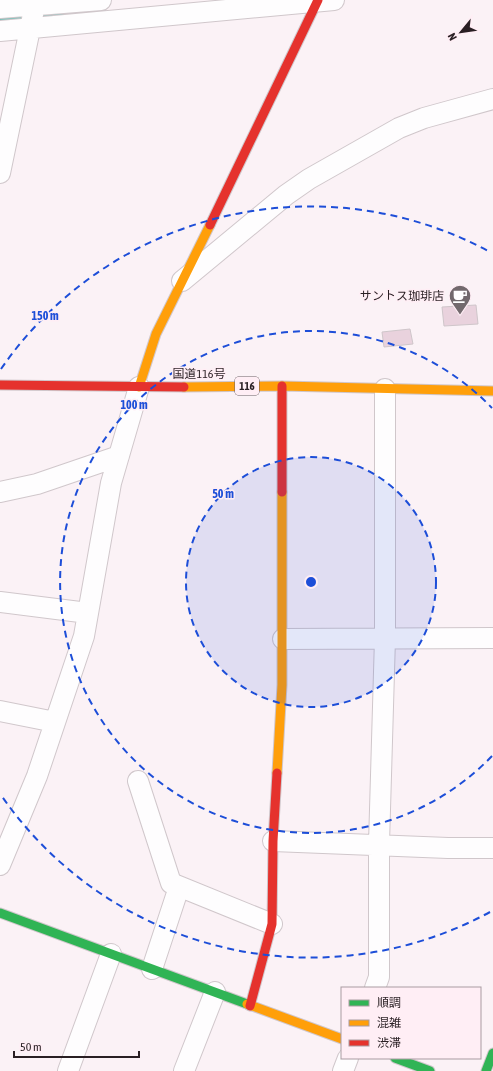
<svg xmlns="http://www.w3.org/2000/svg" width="493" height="1071" viewBox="0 0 493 1071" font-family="'Asap Condensed','Noto Sans JP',sans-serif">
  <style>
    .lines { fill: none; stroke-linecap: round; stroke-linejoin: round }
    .stream { stroke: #75c0b8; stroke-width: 5 }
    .building { fill: #e9d2dd; stroke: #cfc6ca }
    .street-casing { stroke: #d0c7cb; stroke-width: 22 }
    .fast-casing { stroke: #d0c7cb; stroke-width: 11 }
    .slow-casing { stroke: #d0c7cb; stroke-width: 11 }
    .jam-casing { stroke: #d0c7cb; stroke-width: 11 }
    .street { stroke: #fefdfe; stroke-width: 20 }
    .fast { stroke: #30b455; stroke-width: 9 }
    .slow { stroke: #ff9f0a; stroke-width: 9 }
    .jam { stroke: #e5322d; stroke-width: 9 }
    .ring { fill: none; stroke: #1d4ed8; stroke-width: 2; stroke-dasharray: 7 5 }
    .labels { text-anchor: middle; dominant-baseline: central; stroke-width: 3; stroke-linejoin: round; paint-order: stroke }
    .shield { fill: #ffeef5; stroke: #695d62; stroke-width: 1 }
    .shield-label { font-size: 11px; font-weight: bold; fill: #291f23 }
    .poi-label { font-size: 12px; fill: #291f23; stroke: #ffeef5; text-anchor: end }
    .street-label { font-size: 12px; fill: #291f23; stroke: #ffeef5 }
    .centre { fill: #1d4ed8; stroke: #ffeef5; stroke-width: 2 }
    .ring-label { font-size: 12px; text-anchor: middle; font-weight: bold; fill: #1d4ed8; stroke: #ffeef5; stroke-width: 3; stroke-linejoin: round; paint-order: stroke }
  </style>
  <rect width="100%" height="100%" fill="#fbf2f6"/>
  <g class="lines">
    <path class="stream" d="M38 17 85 13
      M0 19 28 17"/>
  </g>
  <path class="building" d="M476 305 478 324 444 326 442 307Z
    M410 329 413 344 384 347 382 332Z"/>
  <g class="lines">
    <g class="street-casing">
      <path id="street" d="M0 8 101 0
        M0 31 334 0
        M0 173 36 0
        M182 281 286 195 309 179 399 128 424 118 493 99
        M0 492 37 484 119 456
        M0 602 88 613
        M283 639 493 638
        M0 711 55 722
        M138 781 171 883 272 924
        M273 841 448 848H493
        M0 865 37 776 84 636 111 483 139 387
        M152 969 179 887
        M375 988 379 977V844L385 638V389
        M68 1071 111 954
        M184 1071 215 992
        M343 1071 348 1058"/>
    </g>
    <g class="fast-casing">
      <path id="fast" d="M0 913 247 1004
        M395 1058 430 1071
        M486 1071 493 1053"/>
    </g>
    <g class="slow-casing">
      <path id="slow" d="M139 387 156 334 210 225
        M184 387 282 386 493 391
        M277 773 282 685V492
        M247 1004 342 1039"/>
    </g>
    <g class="jam-casing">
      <path id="jam" d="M210 225 318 0
        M0 385 184 387
        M282 386V492
        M250 1006 272 924 273 841 277 773"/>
    </g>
    <use href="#street" class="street"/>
    <use href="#fast" class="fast"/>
    <use href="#slow" class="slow"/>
    <use href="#jam" class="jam"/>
  </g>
  <circle cx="311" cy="582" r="125" fill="#1d4ed8" fill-opacity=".12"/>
  <g class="ring">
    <circle cx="311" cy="582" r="125"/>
    <path d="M492 756A251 251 0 1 1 492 408"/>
    <path d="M490 912A376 376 0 0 1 1 795M1 369A376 376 0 0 1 490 252"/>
  </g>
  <defs>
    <g id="cafe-pin" transform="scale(1.15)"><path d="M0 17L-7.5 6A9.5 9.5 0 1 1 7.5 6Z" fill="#72696d" stroke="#ffeef5"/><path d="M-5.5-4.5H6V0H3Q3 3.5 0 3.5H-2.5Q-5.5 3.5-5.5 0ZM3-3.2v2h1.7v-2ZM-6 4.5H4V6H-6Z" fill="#fff"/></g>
  </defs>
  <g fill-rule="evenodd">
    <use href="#cafe-pin" x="460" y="296"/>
  </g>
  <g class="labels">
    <rect class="shield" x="235" y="377" width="24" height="18" rx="3"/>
    <g class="shield-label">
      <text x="247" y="386">116</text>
    </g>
    <g class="poi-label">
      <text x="444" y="296">サントス珈琲店</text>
    </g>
    <g class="street-label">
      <text x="199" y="374">国道116号</text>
    </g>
  </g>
  <circle cx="311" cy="582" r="6" class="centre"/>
  <g class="ring-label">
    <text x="45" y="320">150 m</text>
    <text x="134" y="409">100 m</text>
    <text x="223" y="498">50 m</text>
  </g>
  <rect x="341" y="987" width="140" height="72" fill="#ffeef5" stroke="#a99ba1"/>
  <rect x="349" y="1000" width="20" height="6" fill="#30b455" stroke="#a99ba1"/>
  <text x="377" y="1007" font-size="12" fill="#291f23">順調</text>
  <rect x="349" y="1020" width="20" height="6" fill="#ff9f0a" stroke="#a99ba1"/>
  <text x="377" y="1027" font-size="12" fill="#291f23">混雑</text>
  <rect x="349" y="1040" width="20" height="6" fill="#e5322d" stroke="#a99ba1"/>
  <text x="377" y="1047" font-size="12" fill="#291f23">渋滞</text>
  <g transform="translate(461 32) rotate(241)" stroke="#ffeef5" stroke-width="3" paint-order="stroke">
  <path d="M0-3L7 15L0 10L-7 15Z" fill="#291f23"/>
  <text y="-6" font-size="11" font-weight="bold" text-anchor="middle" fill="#291f23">N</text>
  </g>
  <path d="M14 1051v6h125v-6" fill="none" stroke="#291f23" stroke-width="2"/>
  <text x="20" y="1051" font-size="12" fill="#291f23" stroke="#ffeef5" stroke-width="3" paint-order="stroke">50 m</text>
</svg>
